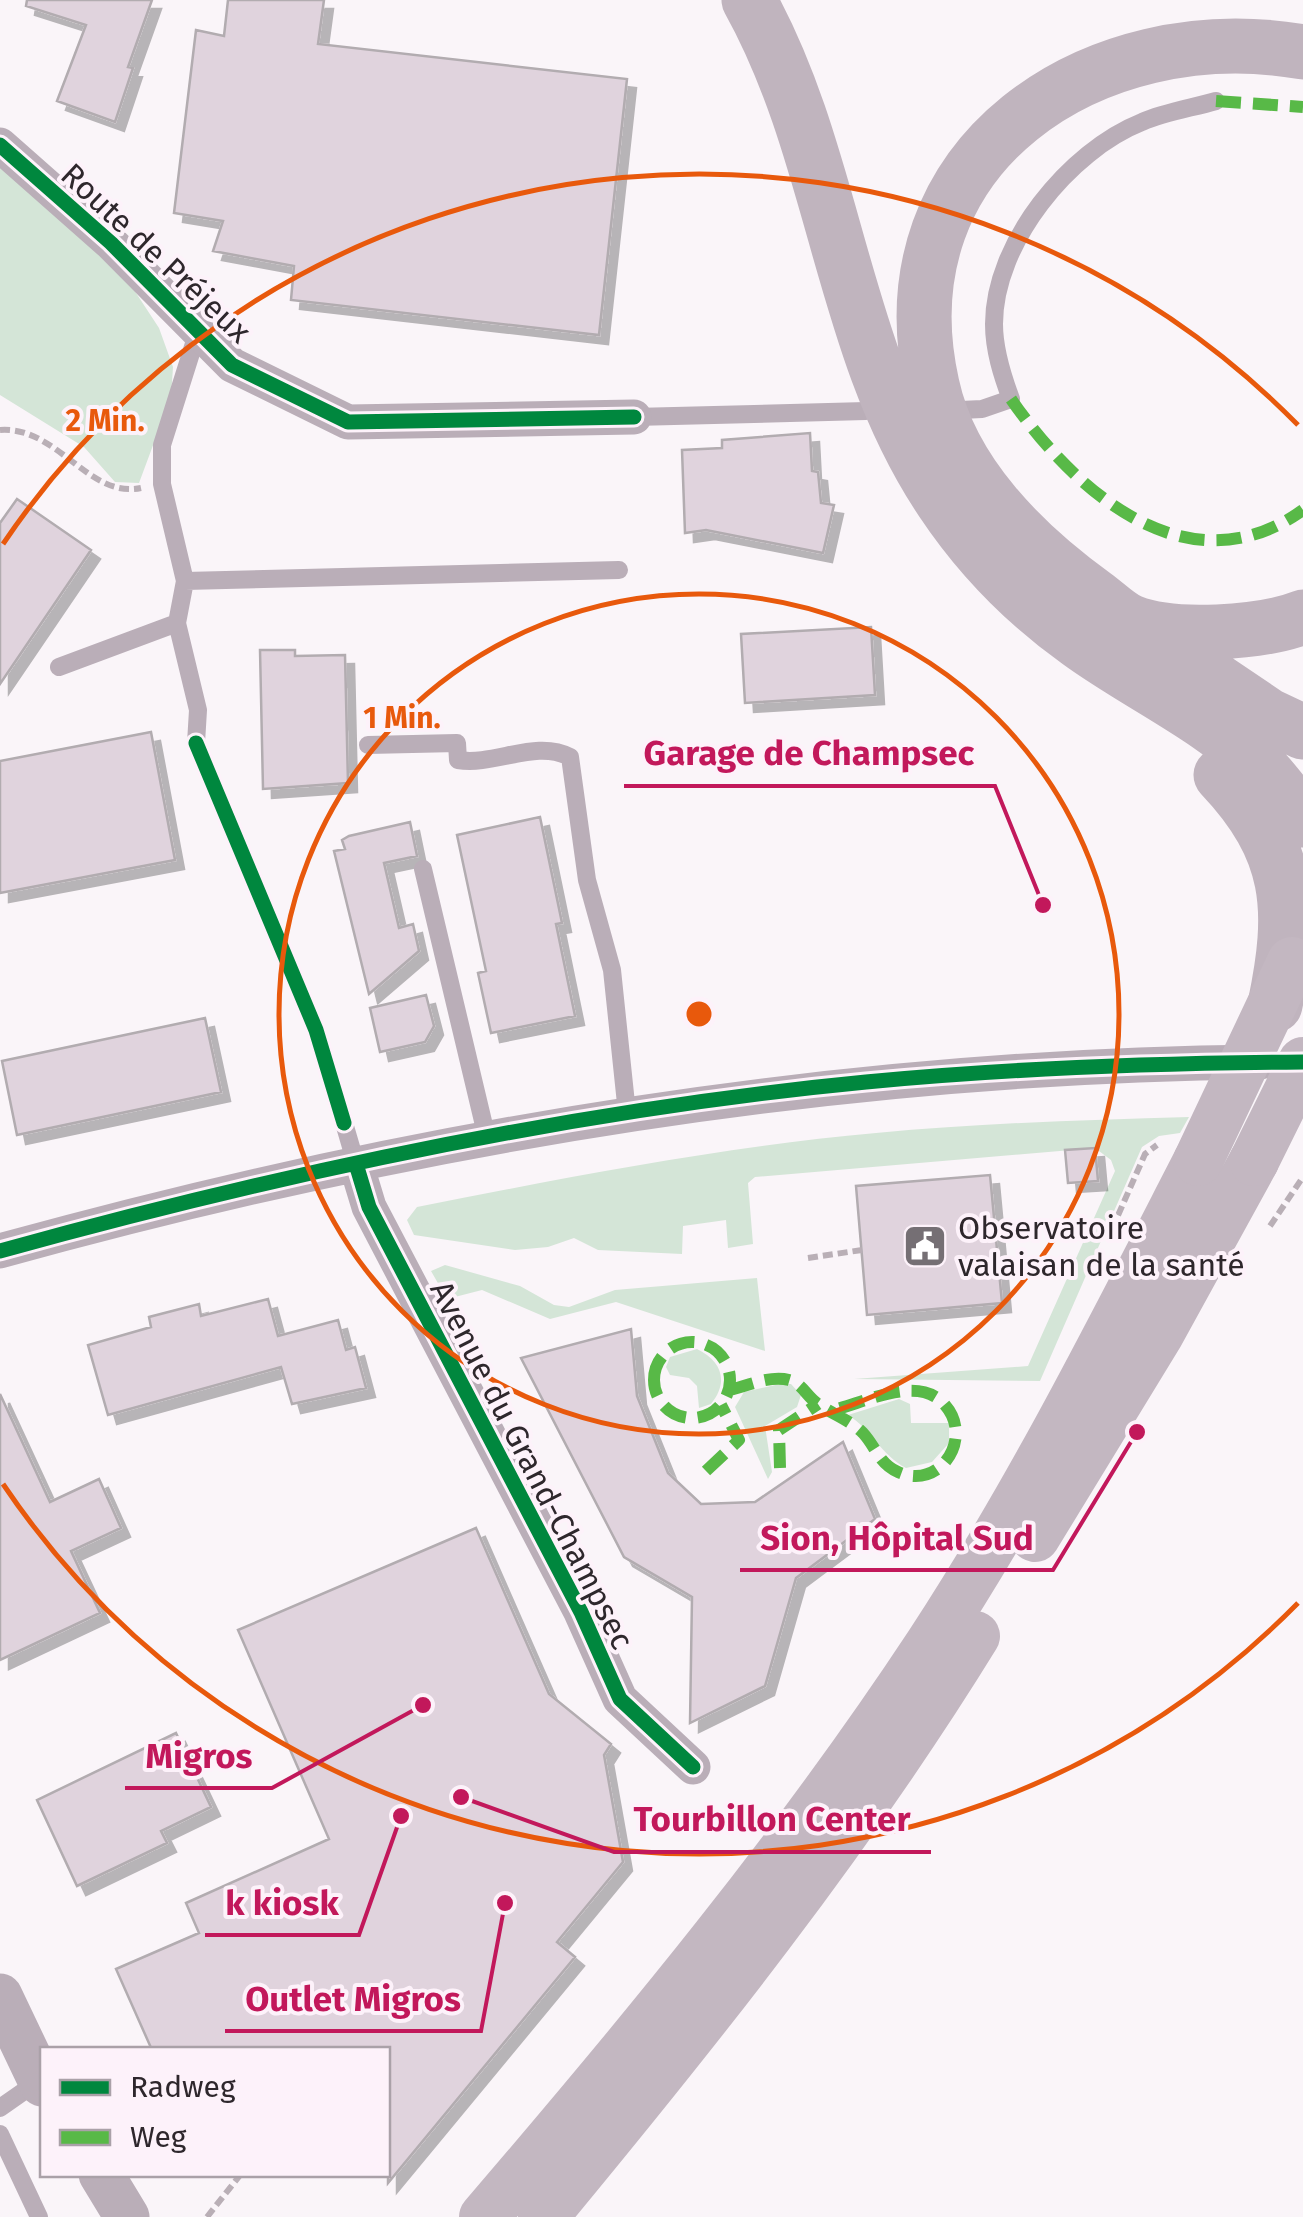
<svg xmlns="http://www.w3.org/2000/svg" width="1303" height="2217" viewBox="0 0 1303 2217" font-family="'Fira Sans',sans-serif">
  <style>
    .green { fill: #d4e5d7 }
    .building { fill: #e0d3dd; stroke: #b2acb0; stroke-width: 2.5; filter: url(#shadow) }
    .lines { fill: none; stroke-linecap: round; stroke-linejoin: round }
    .path { stroke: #b9afb6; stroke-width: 6; stroke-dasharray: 10 5; stroke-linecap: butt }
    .service { stroke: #baaeb8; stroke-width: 18 }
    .minor { stroke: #baaeb8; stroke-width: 35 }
    .tertiary { stroke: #baaeb8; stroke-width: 45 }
    .secondary { stroke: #c3b7c1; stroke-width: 50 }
    .motorway { stroke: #c0b4be; stroke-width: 55 }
    .secondary-bridge { stroke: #c3b7c1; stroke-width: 50 }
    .quiet { stroke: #58b947; stroke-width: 12; stroke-dasharray: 25 12; stroke-linecap: butt }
    .cycleway-casing { stroke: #fdf2fa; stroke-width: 21 }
    .cycleway { stroke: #00873e; stroke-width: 15 }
    .ring { fill: none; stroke: #e8590c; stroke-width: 5 }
    .labels { text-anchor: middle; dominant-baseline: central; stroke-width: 8; stroke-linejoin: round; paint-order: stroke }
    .street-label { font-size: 32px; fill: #2e272c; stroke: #fdf2fa }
    .poi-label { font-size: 32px; fill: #2e272c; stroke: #fdf2fa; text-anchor: start }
    .centre { fill: #e8590c; stroke: #fdf2fa; stroke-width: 5 }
    .ring-label { font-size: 30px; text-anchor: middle; font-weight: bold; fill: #e8590c; stroke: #fdf2fa; stroke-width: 8; stroke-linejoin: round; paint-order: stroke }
    .leader { fill: none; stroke: #c2185b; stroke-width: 4 }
    .callout-dot { fill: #c2185b; stroke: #fdf2fa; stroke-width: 4 }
    .callout-label { font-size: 35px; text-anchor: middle; font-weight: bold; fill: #c2185b; stroke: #fdf2fa; stroke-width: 8; stroke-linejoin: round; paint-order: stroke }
  </style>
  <defs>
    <filter id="shadow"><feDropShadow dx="9" dy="9" stdDeviation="0" flood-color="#0004"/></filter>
  </defs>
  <rect width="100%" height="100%" fill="#faf5f9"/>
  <path class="green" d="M0 167 121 270 159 328 173 367 171 397 139 483 115 482 84 447 0 395Z
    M1189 1117 1180 1133 1159 1136 1142 1147 1040 1381 854 1379 1028 1366 1115 1171 1111 1160 1095 1148 755 1177 748 1183 753 1244 728 1248 726 1220 683 1226 682 1254 598 1250 574 1238 548 1247 515 1250 414 1235 407 1220 417 1207C569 1177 721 1147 876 1133 980 1123 1085 1120 1189 1117Z
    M445 1265 520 1286 554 1305 569 1307 615 1290 757 1278 765 1351 616 1302 550 1319 482 1290 447 1299 431 1271Z
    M697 1349C722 1361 729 1382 711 1404L699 1408 697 1386 689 1378 670 1375 666 1367 670 1357Z
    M780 1384H791L801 1395 797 1407 765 1426 772 1472 768 1479 735 1407 744 1392Z
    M899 1399 910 1404 911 1423H949V1443L932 1462 906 1468C881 1455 872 1430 848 1415Z"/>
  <path class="building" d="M27 0H152L128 67 133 68 115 122 57 101 86 25 26 6Z
    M228 0H324L318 44 627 79 599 335 291 300 294 266 213 251 223 221 174 213 196 30 224 36Z
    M810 433 812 471 818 472 821 503 834 505 823 553 706 530 685 533 682 450 722 448V440Z
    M17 499 91 550 0 684V523Z
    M871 627 875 695 745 703 741 634Z
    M260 650H295V656L345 655 348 783 263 789Z
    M151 732 175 860 0 893V761Z
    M540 817 562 923 556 924 575 1016 491 1033 478 973 486 971 457 835Z
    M410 822 417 856 384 863 399 928 413 924 419 951 369 994 334 851 345 849 342 840 349 836Z
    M426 995 434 1026 425 1042 380 1052 370 1008Z
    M205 1018 221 1092 17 1135 2 1061Z
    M1095 1148 1098 1181 1068 1183 1065 1150Z
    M990 1175 1002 1303 867 1315 856 1186Z
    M268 1299 278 1336 338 1320 346 1350 355 1347 366 1388 292 1404 281 1367 108 1415 88 1345 151 1327 149 1317 199 1304 201 1316Z
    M631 1329 637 1396 668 1473 701 1504 755 1502 843 1442 875 1519 796 1578 765 1686 690 1723 692 1597 624 1557 521 1358Z
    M0 1394 50 1502 99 1479 121 1528 71 1551 100 1613 0 1660Z
    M476 1528 549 1694 611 1744 604 1755 623 1862 557 1942 575 1957 388 2183V2050H152L116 1969 199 1933 186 1903 329 1839 238 1630Z
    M176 1733 211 1807 161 1831 167 1843 77 1886 37 1800Z"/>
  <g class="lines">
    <path class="path" d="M0 430C58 426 88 499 141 488
      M1270 1226 1303 1177
      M1112 1229 1145 1154 1157 1145
      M808 1258 862 1250
      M207 2217 241 2174"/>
    <path class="service" d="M198 331 162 445V484L185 581 619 570
      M961 410 982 409 1011 399C1002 375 994 350 994 324 994 243 1069 151 1142 122 1165 112 1192 108 1216 101
      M634 417 866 411
      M185 581 177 623 198 710 196 743
      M59 667 177 623
      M368 745 457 743 458 760C495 766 536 739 570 757L587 880 612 970 627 1113
      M423 869 487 1138
      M344 1123 356 1164
      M0 2108 40 2080
      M0 2134 39 2217"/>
    <path class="minor" d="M0 145 111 243 232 365 348 422 634 417
      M356 1164 369 1207 581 1612 620 1699 693 1767
      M0 1251C411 1137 834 1066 1261 1062"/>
    <path class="tertiary" d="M0 1996 42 2084
      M101 2174 127 2217"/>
    <path class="secondary" d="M1035 1537 1159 1334 1254 1161
      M484 2217C642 2033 796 1847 930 1644 1031 1490 1114 1324 1198 1161
      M543 2217C697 2031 848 1842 975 1636"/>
    <path class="motorway" d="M749 0C837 158 840 350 942 501 978 555 1026 604 1079 642 1135 683 1212 718 1260 767 1276 783 1289 802 1303 820
      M1303 52C1095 15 880 154 932 385 951 473 1024 545 1095 596 1106 604 1119 617 1131 622 1173 639 1262 633 1303 617
      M1137 627 1269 716 1303 732
      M1221 775C1292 850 1295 909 1275 1005"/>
    <path class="secondary-bridge" d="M1198 1161 1292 962
      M1254 1161 1303 1062"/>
    <path class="quiet" d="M1216 101 1303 107
      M1011 399C1075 492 1188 592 1303 510
      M654 1380a38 38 0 1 1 76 0a38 38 0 1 1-76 0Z
      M729 1390C747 1386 770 1375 789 1380 803 1384 806 1396 818 1404 832 1414 850 1420 863 1433 876 1447 879 1464 898 1472 940 1491 974 1438 945 1405 918 1373 863 1404 829 1411
      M780 1468 779 1430 818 1404
      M706 1471 739 1440 721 1405"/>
    <g class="cycleway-casing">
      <path id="cycleway" d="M0 145 111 243 232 365 348 422 634 417
        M196 743 316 1030 344 1123
        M356 1164 369 1207 581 1612 620 1699 693 1767
        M0 1251C282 1173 574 1110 866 1082 1011 1068 1157 1063 1303 1062"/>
    </g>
    <use href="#cycleway" class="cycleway"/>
  </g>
  <g class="ring">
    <circle cx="699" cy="1014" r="420"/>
    <path d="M1298 1603A840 840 0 0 1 3 1484M3 544A840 840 0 0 1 1298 425"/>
  </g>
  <defs>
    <g id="civic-square" transform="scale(2.25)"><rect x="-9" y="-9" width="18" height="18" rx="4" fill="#756f74" stroke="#fdf2fa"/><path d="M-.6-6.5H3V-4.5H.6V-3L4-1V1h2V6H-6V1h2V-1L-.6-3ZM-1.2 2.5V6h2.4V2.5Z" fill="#fff"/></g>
  </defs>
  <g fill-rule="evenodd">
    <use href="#civic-square" x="925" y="1246"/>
  </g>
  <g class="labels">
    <g class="street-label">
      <text transform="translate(156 253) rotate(43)">Route de Préjeux</text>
      <text transform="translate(532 1465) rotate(63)">Avenue du Grand-Champsec</text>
    </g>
    <g class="poi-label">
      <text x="958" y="1228">Observatoire<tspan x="958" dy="37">valaisan de la santé</tspan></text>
    </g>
  </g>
  <circle cx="699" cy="1014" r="15" class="centre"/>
  <g class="ring-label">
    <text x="105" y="431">2 Min.</text>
    <text x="402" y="728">1 Min.</text>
  </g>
  <path class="leader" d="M1043 905L995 786H624M1137 1432L1053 1570H740M423 1705L272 1788H125M461 1797L614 1852H931M401 1816L359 1935H205M505 1903L481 2031H225"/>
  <g class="callout-dot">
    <circle cx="1043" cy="905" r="10"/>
    <circle cx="1137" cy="1432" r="10"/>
    <circle cx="423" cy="1705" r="10"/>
    <circle cx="461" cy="1797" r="10"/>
    <circle cx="401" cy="1816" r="10"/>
    <circle cx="505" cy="1903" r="10"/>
  </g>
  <g class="callout-label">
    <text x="809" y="765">Garage de Champsec</text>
    <text x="897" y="1550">Sion, Hôpital Sud</text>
    <text x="199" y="1768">Migros</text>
    <text x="772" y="1831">Tourbillon Center</text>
    <text x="282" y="1915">k kiosk</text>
    <text x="353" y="2011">Outlet Migros</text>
  </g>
  <rect x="40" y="2047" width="350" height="130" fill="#fdf2fa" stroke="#aaa1a8" stroke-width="2.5"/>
  <rect x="60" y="2080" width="50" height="15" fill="#00873e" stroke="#aaa1a8" stroke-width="2.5"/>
  <text x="130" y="2097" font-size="30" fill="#2e272c">Radweg</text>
  <rect x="60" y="2130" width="50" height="15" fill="#58b947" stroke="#aaa1a8" stroke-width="2.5"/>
  <text x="130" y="2147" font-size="30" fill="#2e272c">Weg</text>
</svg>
